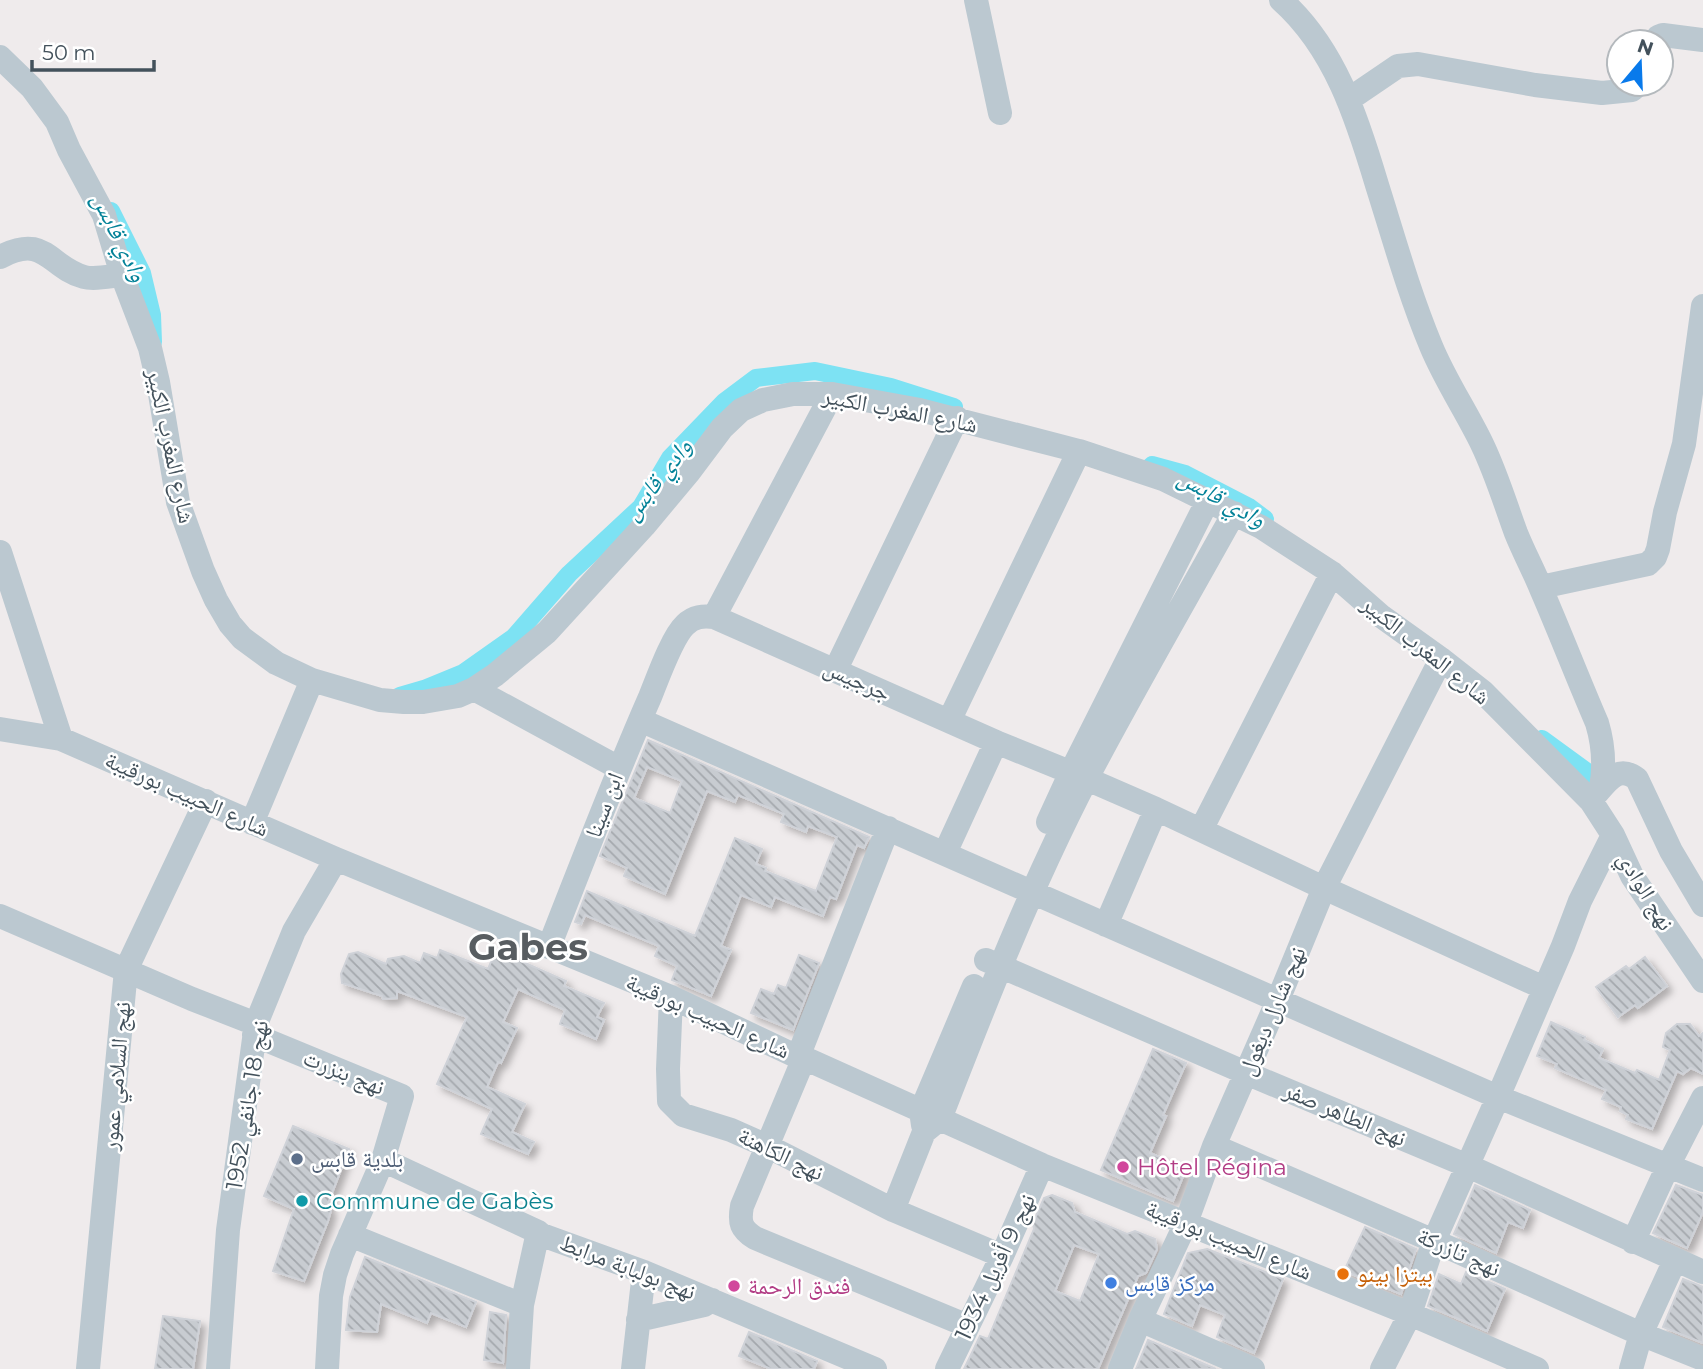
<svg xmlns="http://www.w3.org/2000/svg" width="1703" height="1369" viewBox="0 0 1703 1369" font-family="Montserrat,'Noto Naskh Arabic',sans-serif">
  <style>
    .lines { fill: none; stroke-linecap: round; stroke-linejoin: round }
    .canal { stroke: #7de2f3; stroke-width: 18 }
    .building { fill: url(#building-back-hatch); stroke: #cfd2d8; stroke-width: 2; fill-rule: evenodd; filter: url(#shadow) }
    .minor { stroke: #bbc8d0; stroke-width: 24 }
    .service-dot { fill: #5c6f8a; stroke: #fff; stroke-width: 2.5 }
    .hotel-dot { fill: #d1479c; stroke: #fff; stroke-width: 2.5 }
    .culture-dot { fill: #0f9aa8; stroke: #fff; stroke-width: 2.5 }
    .food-dot { fill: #e8710a; stroke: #fff; stroke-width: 2.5 }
    .shop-dot { fill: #3f7fe0; stroke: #fff; stroke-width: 2.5 }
    .labels { text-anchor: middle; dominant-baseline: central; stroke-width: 5; stroke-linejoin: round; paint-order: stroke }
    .street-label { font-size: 23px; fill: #43515b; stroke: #fff }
    .service-label { font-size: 23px; fill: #4e5e75; stroke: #fff; text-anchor: start }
    .hotel-label { font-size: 23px; fill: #b23c85; stroke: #fff; text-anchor: start }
    .culture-label { font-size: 23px; fill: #0d838f; stroke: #fff; text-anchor: start }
    .food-label { font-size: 23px; fill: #c56008; stroke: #fff; text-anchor: start }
    .shop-label { font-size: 23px; fill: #366cbe; stroke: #fff; text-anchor: start }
    .water-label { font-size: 24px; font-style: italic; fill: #038298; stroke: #fff }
    .town-label { font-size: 37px; font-weight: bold; fill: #585d61; stroke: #fff }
  </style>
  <defs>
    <pattern id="building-back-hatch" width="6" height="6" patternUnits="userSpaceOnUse" patternTransform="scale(1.75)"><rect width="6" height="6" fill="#c8ccd1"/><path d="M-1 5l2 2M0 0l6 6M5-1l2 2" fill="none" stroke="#a4a8ad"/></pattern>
    <filter id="shadow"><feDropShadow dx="5" dy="5" stdDeviation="3.5" flood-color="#0004"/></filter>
  </defs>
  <rect width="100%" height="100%" fill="#efebec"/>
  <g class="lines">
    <path class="canal" d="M111 211 142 273 152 315 153 342
      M1152 465 1185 474 1249 507 1265 519
      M400 696 424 689 463 673 514 637 569 574 641 507 670 458 724 402 756 378 815 371 891 387 954 407
      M1542 739 1590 774"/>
  </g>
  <path class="building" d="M648 740 869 837 864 848 857 845 836 899 830 897 823 916 775 897 771 907 741 895 721 946 731 950 711 996 672 980 677 966 655 956 659 946 585 915 581 924 575 922 587 891 695 936 735 838 762 849 756 864 766 868 765 871 816 891 837 837 808 826 806 832 781 822 784 814 738 795 735 802 707 791 665 894 624 876 627 868 600 856ZM647 767 682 781 670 813 634 798Z
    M440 950 488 969 496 950 566 981 564 986 604 1003 597 1017 604 1020 596 1039 560 1024 565 1010 518 989 503 1022 517 1028 501 1063 498 1062 487 1087 525 1104 512 1132 534 1142 528 1154 481 1134 492 1109 437 1084 467 1017 397 991V998L383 999 382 996 342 983 341 974 349 954 358 952 386 964 388 959 404 956 420 963 424 953 437 958Z
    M799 955 819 963 793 1030 751 1013 761 989 774 994 778 985 786 988Z
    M1645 957 1667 986 1638 1008 1635 1005 1618 1017 1596 987 1626 966 1629 969Z
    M1551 1022 1585 1037 1584 1040 1603 1049 1599 1058 1635 1073 1637 1070 1659 1080 1670 1050 1663 1047 1666 1033 1677 1024H1690L1699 1036 1703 1033V1074L1691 1068 1683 1074 1677 1071 1652 1129 1626 1119 1628 1115 1620 1111 1621 1107 1602 1099 1606 1090 1555 1068 1557 1064 1537 1056Z
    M1153 1049 1186 1063 1163 1115 1166 1116 1150 1153 1186 1169 1173 1201 1101 1170Z
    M293 1126 349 1149 327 1206 331 1210 328 1221 304 1281 273 1271 294 1209 264 1196Z
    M1475 1185 1530 1210 1523 1228 1508 1222 1496 1253 1454 1234Z
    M1676 1185 1703 1195V1212L1687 1248 1653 1233Z
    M1052 1195 1072 1203 1075 1212 1127 1234 1135 1231 1155 1239 1157 1249 1146 1273 1138 1276 1098 1369H964L980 1336 988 1339 1034 1229 1033 1223 1044 1198ZM1074 1245 1099 1254 1080 1301 1055 1291Z
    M1365 1227 1416 1249 1401 1294 1344 1271Z
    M1207 1249 1283 1279 1254 1353 1217 1337 1225 1315 1200 1305 1192 1326 1164 1314 1188 1253Z
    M365 1257 476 1302 466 1327 431 1313 427 1323 381 1304 377 1332 346 1330 350 1297Z
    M1466 1272 1505 1289 1487 1331 1428 1306 1439 1274 1461 1284Z
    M1683 1279 1703 1287V1343L1663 1327Z
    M490 1312 506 1315 503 1363 484 1360Z
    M163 1316 200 1321 193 1369H155Z
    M749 1332 817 1361 814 1369H771L739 1356Z
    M1148 1340 1216 1369H1136Z"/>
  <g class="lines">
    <path class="minor" d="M976 0 1000 113
      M1281 0C1335 48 1357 118 1377 185 1394 239 1409 293 1431 346 1445 380 1466 411 1482 444 1496 473 1505 503 1516 533 1524 553 1534 571 1542 591 1561 635 1578 679 1597 723 1604 746 1605 765 1601 788
      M1655 42 1658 37 1663 35 1703 40
      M0 57 32 88 57 122 69 150 104 215 122 275 150 348 158 382 178 502 203 571 216 600 230 624 242 638 276 663 312 680 380 700 404 702H423L458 696 474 689 495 675 547 632 644 526 689 472 722 428 741 410 763 400 793 394H832L920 410 1079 451 1163 479 1261 527 1332 573 1381 616 1441 659 1483 692 1591 801 1613 835 1632 876 1703 981
      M1348 100 1398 66 1418 64 1535 85 1602 93 1632 90 1639 84
      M0 257C46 233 48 267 84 277 95 280 111 276 122 275
      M0 552 61 739
      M1541 587 1648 564 1655 557 1658 549 1665 512 1684 444 1703 306
      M714 617 832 394
      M835 671 957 418
      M474 689 619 768
      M640 720 1498 1097 1703 1180
      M949 721 1079 451
      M0 729 61 739 336 859 671 997 798 1057 804 1058 1042 1165 1410 1314 1537 1369
      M1597 793C1609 779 1619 765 1637 779L1671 851 1703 905
      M1048 822 1071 772 1208 500
      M252 823 312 680
      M1201 830 1332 573
      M945 853 996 742
      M0 916 192 999 256 1024
      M1106 925 1156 809
      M549 947C582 863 614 779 650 697 657 680 672 637 685 625 694 616 703 616 714 617L996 742 1087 779 1156 809 1324 888 1544 988
      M986 960 1246 1073 1468 1166 1703 1272
      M671 997 668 1069 669 1101 683 1115 731 1130 767 1146 893 1210 1002 1256
      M254 1035 402 1096 383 1160 342 1254 335 1275 331 1296 327 1369
      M798 1057 888 828
      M804 1058 742 1206C739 1223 741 1229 755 1238L968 1326
      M923 1125 921 1111 974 986
      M1214 1146 1434 1241 1641 1334 1703 1359
      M383 1160 538 1232 542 1235 644 1272 875 1369
      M893 1210 924 1132 940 1119C985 1003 1030 888 1087 778 1134 689 1185 601 1234 513
      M350 1235 522 1305
      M1633 1242 1668 1166 1703 1098
      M638 1320 704 1305 712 1300
      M1140 1320 1253 1369
      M88 1369 126 970 206 801
      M218 1369 228 1230 256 1024 294 931 336 859
      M518 1369 522 1305 538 1232
      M633 1369 644 1272
      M947 1369 1002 1256 1042 1165
      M1120 1369 1140 1320 1186 1223 1214 1146 1278 1000 1324 888 1441 659
      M1382 1369 1410 1314 1434 1241 1498 1097 1563 946 1580 901 1613 835
      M1631 1369 1641 1334 1675 1260"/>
  </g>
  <circle class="service-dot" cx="297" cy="1159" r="7"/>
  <g class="hotel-dot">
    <circle cx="1123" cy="1167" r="7"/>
    <circle cx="734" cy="1286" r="7"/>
  </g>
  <circle class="culture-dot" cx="302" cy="1201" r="7"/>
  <circle class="food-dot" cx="1343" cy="1274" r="7"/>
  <circle class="shop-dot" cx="1111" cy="1283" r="7"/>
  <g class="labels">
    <g class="street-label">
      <text transform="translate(900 410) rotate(11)">شارع المغرب الكبير</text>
      <text transform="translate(171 446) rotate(78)">شارع المغرب الكبير</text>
      <text transform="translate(1426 650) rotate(39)">شارع المغرب الكبير</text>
      <text transform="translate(857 680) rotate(24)">جرجيس</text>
      <text transform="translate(187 794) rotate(24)">شارع الحبيب بورقيبة</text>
      <text transform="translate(604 805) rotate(-69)">ابن سينا</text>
      <text transform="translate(1646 891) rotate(59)">نهج الوادي</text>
      <text transform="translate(1272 1011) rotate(-67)">نهج شارل ديغول</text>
      <text transform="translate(708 1016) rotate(24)">شارع الحبيب بورقيبة</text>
      <text transform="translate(344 1072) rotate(22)">نهج بنزرت</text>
      <text transform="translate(116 1076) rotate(-85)">نهج السلامي عمور</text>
      <text transform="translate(247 1105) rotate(-81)">نهج 18 جانفي 1952</text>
      <text transform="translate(1345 1114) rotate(23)">نهج الطاهر صفر</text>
      <text transform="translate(781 1154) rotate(26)">نهج الكاهنة</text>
      <text transform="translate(1229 1240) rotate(22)">شارع الحبيب بورقيبة</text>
      <text transform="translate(1459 1252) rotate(24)">نهج تازركة</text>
      <text transform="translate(628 1267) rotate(21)">نهج بولبابة مرابط</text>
      <text transform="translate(995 1267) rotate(-65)">نهج 9 أفريل 1934</text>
    </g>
    <g class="service-label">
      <text x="311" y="1159">بلدية قابس</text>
    </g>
    <g class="hotel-label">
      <text x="1137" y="1167">Hôtel Régina</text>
      <text x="748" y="1286">فندق الرحمة</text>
    </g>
    <g class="culture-label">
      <text x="316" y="1201">Commune de Gabès</text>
    </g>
    <g class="food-label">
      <text x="1357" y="1274">بيتزا بينو</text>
    </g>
    <g class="shop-label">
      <text x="1125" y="1283">مركز قابس</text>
    </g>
    <g class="water-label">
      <text transform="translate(120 237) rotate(64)">وادي قابس</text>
      <text transform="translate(657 479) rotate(-52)">وادي قابس</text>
      <text transform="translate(1222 498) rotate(29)">وادي قابس</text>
    </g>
    <g class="town-label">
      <text x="528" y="946">Gabes</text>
    </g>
  </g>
  <g transform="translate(1640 63) rotate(19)"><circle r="33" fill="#ffffff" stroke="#b4b9bd" stroke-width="2"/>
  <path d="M0-5L12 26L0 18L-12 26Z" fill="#097aeb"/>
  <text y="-10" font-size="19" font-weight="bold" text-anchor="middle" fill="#43515b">N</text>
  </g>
  <path d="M32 60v10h122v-10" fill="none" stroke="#43515b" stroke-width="3.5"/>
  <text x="42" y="60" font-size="21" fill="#43515b" stroke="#ffffff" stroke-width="5" paint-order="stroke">50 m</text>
</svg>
